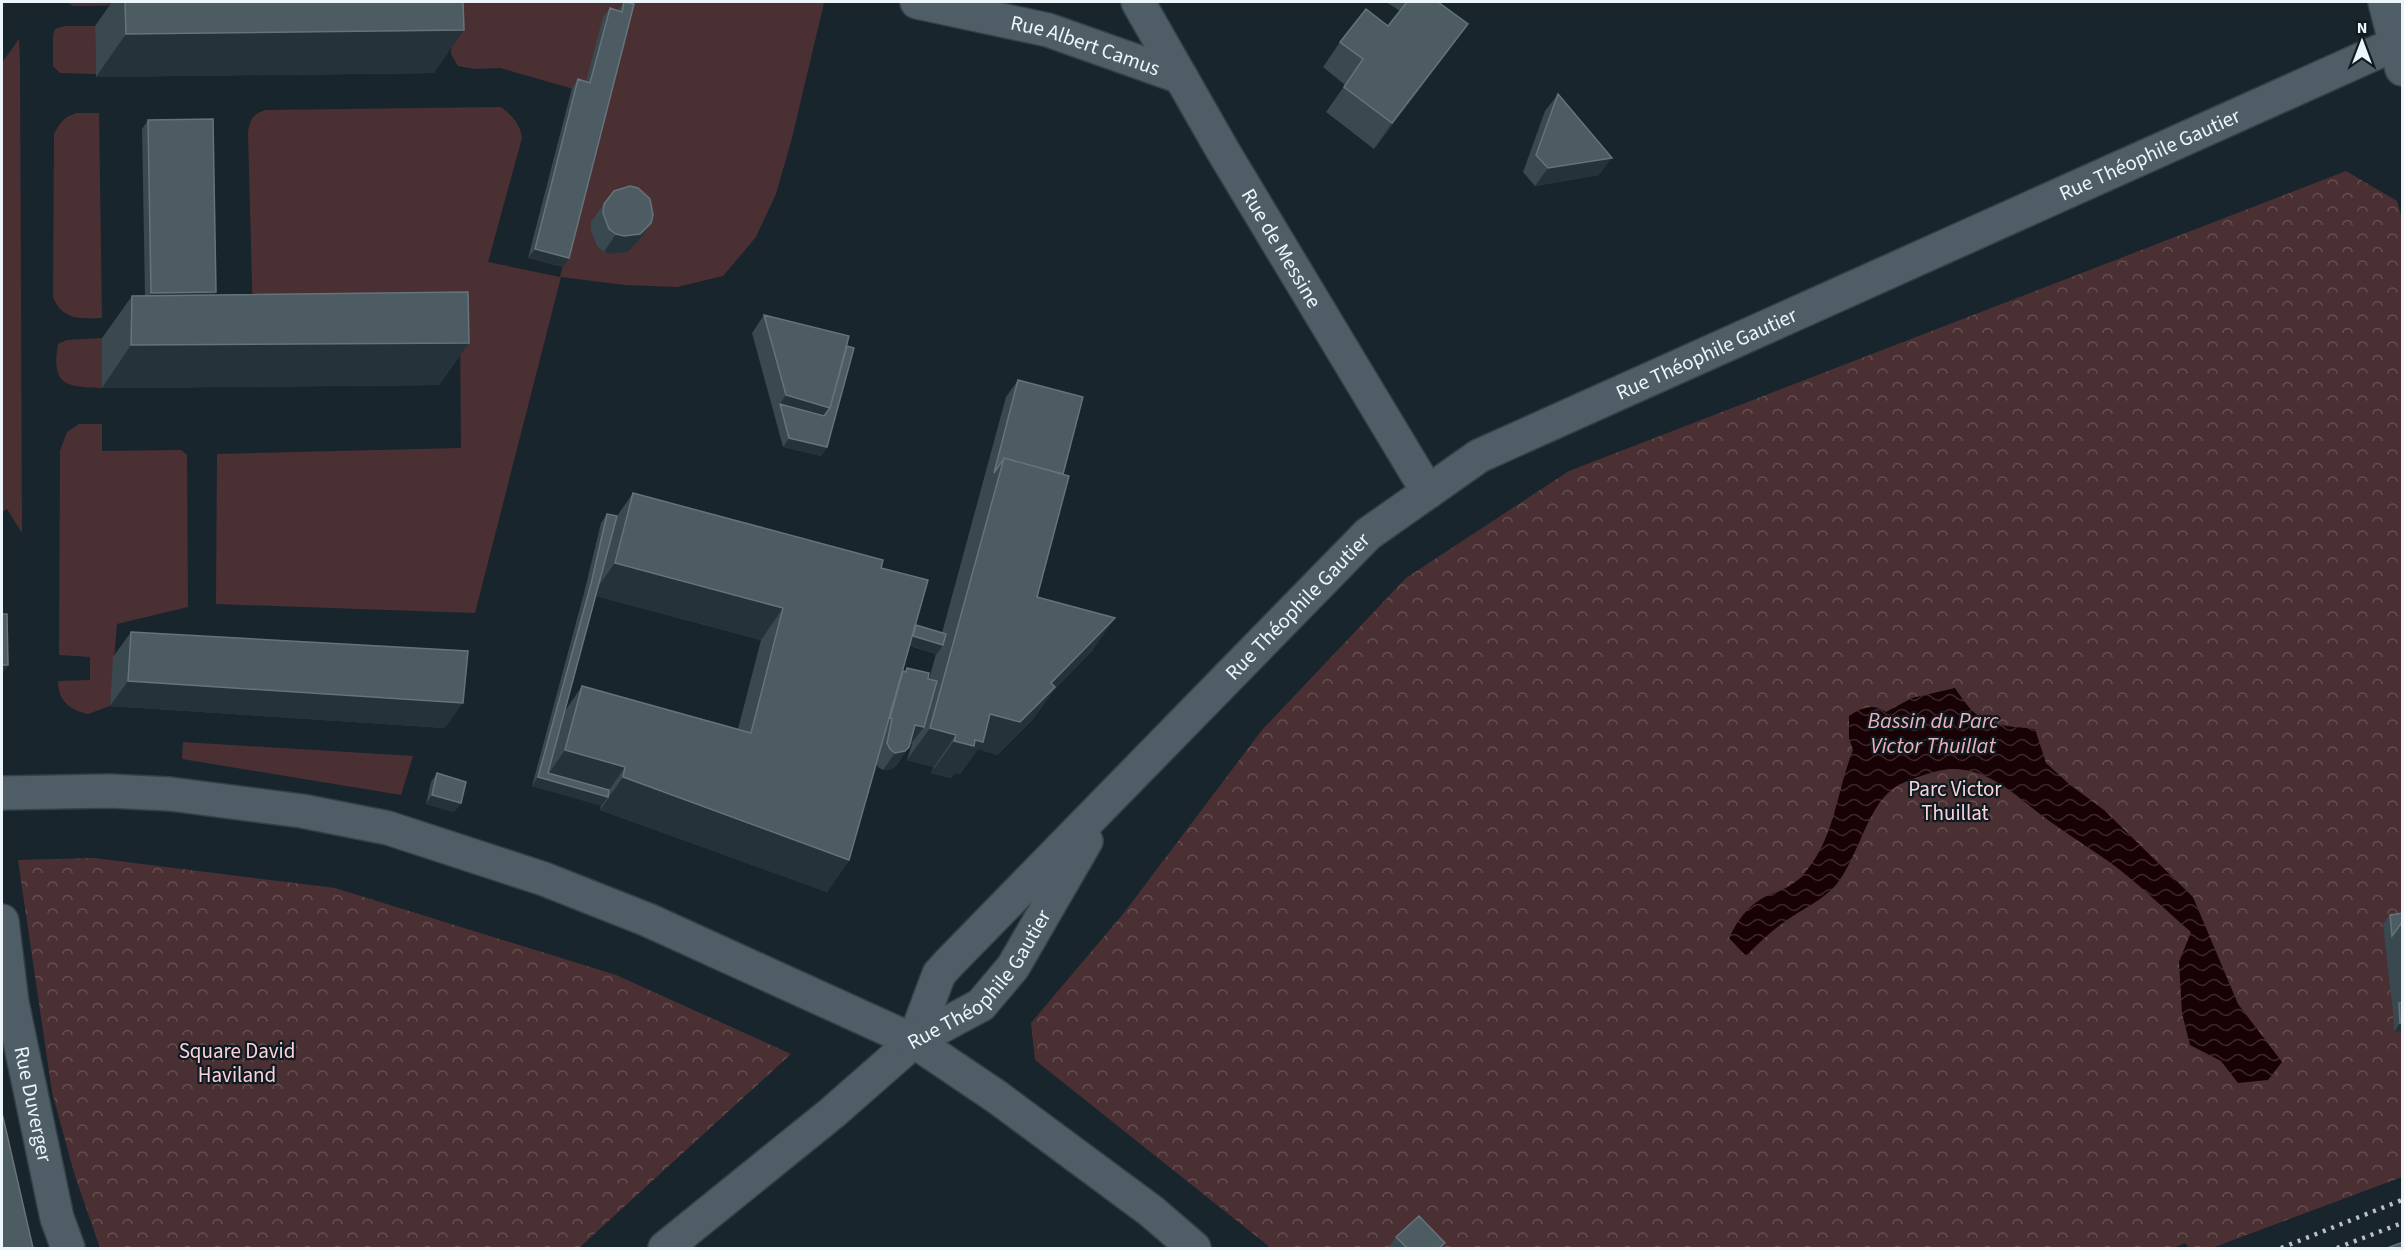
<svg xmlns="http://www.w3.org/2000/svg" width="2404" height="1250" viewBox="0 0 2404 1250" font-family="'Source Sans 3',sans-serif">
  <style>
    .green { fill: #4b3033 }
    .forest { fill: url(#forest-crowns) }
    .water { fill: url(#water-waves) }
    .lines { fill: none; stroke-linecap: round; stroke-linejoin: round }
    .minor-casing { stroke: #364147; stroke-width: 36 }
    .tertiary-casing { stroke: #364147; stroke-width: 36 }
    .minor { stroke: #4f5e66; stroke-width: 33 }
    .tertiary { stroke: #4f5e66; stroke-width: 33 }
    .rail { stroke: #b6c0c5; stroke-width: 4.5; stroke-dasharray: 3 6; stroke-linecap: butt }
    .wall { fill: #3a4850; fill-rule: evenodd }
    .shaded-wall { fill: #25323a }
    .building { fill: #4d5b62; stroke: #66737a; stroke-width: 1.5 }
    .labels { text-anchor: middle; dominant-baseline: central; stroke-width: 4.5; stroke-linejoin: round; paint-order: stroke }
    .street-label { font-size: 21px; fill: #ecf5fa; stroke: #0f1b22 }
    .park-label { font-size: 21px; fill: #fcd3d7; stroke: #0f1b22 }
    .water-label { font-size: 22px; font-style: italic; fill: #f2b0b7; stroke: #0f1b22 }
  </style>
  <defs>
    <pattern id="forest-crowns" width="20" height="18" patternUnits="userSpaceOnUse" patternTransform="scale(1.5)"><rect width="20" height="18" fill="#4b3033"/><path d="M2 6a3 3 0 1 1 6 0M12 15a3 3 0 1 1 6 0" fill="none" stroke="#654f51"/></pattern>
    <pattern id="water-waves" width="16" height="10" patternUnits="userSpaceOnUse" patternTransform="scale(1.5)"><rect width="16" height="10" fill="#190205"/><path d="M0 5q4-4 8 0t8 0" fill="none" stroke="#3b282a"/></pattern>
  </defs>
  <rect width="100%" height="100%" fill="#18252c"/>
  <path class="green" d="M65 2H432L74 6Z
    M454 2 824 3 792 138 776 194 756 237 723 276 677 287 625 285 561 277 475 613 216 604 217 454 461 448 460 318 253 320 248 132C250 119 254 113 266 110L501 107C513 117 520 123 522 138L488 262 560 277 627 13 584 92 500 68 475 69 458 66 451 54Z
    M65 26H95L96 74 60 73 53 66V35L55 29Z
    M19 39 20 62 22 533 7 509 2 512V60L3 61Z
    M76 113H99L102 318C80 319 62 320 53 297L54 134C59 124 64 117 76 113Z
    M102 338V388C65 387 51 385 58 344L67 340Z
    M79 424H102V451L181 450 187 455 188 607 117 624 110 706 88 714C70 710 58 701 58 681L90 680V657L59 655 60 451 67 432Z
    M183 742 413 756 401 795 182 759Z"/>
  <path class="forest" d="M2346 171 2397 201 2402 219V1177L2212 1248H2189L2185 1243 2174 1248H1271L1035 1060 1031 1023 1123 914 1262 730 1406 578 1569 471Z
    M94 858 335 888 616 975 791 1054 579 1248H100L74 1173 52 1092 18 860Z"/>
  <path class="water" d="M1955 688C1980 727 1991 724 2035 729L2046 763 2069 784 2104 810 2193 897 2238 1004 2282 1062 2268 1080 2238 1083 2221 1061 2190 1045 2182 1013 2179 962 2191 932C2163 908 2137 882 2108 861 2088 847 2067 834 2048 820 2019 799 1992 769 1953 769 1938 769 1905 780 1893 789 1867 807 1857 861 1835 886 1821 901 1804 908 1787 920 1772 930 1759 943 1746 956L1729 938C1736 923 1746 908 1761 899 1780 889 1791 890 1807 870 1835 836 1837 790 1853 750L1849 738V716C1863 707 1872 703 1886 712L1912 698Z"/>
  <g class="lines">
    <g class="minor-casing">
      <g id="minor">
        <path id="s1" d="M917 2 1048 30 1181 77"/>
        <path id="s2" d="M1138 2 1223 151 1428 492"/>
        <path d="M2385 2 2402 69"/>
        <path id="s3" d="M2 921 12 1003 57 1218 68 1248"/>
        <path id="s4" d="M914 1041 939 974 949 963 1368 534 1479 456 2402 41"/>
        <path id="s5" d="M665 1248 832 1113 914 1041 981 1005 1013 967 1086 841"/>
      </g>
    </g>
    <g class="tertiary-casing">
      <path id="tertiary" d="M2 793 109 791 170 794 302 811 388 828 544 879 648 920 914 1041 997 1097 1151 1211 1194 1248"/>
    </g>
    <use href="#minor" class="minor"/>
    <use href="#tertiary" class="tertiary"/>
    <path class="rail" d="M2281 1248 2402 1200
      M2337 1248 2402 1223"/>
  </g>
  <path class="wall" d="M112 2H463L434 73 96 77 95 26Z
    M624 2H626L563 267 528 258 572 88 578 79 586 82 603 17 610 8 618 10Z
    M1386 2H1438L1450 49 1374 149 1326 112 1345 85 1323 67 1340 42 1388 26 1400 11Z
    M1558 94 1599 175 1535 186 1523 172 1545 111Z
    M148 120 213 295 469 343 439 385 102 388V338L132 296H145L142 129Z
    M604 204 651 223 639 240 628 252 612 254 604 252 597 246 591 231V222Z
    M764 315 847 346 827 447 821 456 783 447 752 333Z
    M1018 380 1063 474 1037 597 1093 650 1053 691 1033 719 997 755 978 749 960 774 955 773 951 778 931 773 934 767 907 760 912 744H910L897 765 892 769 883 770 878 767 877 764 849 860 827 892 600 810 601 805 532 786 584 593 601 523 607 514 617 516 633 493 881 568 916 625 942 633 1006 397ZM596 596 761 640 738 729 582 686 565 711ZM910 646 936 654 929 679 907 668 904 672 903 671Z
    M131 632 445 728 110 706 113 657Z
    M437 773 461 803 454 812 426 804 431 782Z
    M2403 913V1031L2394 1032 2393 1012 2383 924 2390 915Z
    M1396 1237 1441 1248H1388Z"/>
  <path class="shaded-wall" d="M1468 24 1450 49 1374 149 1392 123Z
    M464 30 434 73 96 77 126 34Z
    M1612 158 1599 175 1535 186 1548 168Z
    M651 223 639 240 628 252 612 254 604 252 616 234Z
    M535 249 569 258 563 267 528 258Z
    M216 292 209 301 145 302 151 293Z
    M469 343 439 385 102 388 131 345Z
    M786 395 830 408 818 425 780 404Z
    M789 438 827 447 821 456 783 447Z
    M615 563 783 608 761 640 592 595Z
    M1115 618 1093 650 1053 691 1033 719 997 755 978 749 960 774 955 773 951 778 931 773 954 741 990 714 1051 683Z
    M904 633 943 645 937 654 898 642Z
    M2 665H8L2 674Z
    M128 681 463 703 445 728 110 706Z
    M915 725 924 727 911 744 902 742Z
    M930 728 956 735 934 767 907 760Z
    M909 747 897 765 892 769 883 770 895 753Z
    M565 750 625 767 605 796 608 797 601 806 532 786 538 777 545 779Z
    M623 777 849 860 827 892 600 810Z
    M432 795 461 803 454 812 426 804Z
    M2403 1022V1031L2394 1032 2400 1023Z"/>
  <path class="building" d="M125 2H463L464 30 126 34Z
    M624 2 634 4 569 258 535 249 578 79 590 83 610 8 622 12Z
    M1407 2H1438L1468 24 1392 123 1344 87 1363 59 1340 42 1366 9 1388 26Z
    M1558 94 1612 158 1548 168 1536 155Z
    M213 119 216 292 151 293 148 120Z
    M630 186 638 188 650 199 653 215 651 223 640 234 624 236 616 234 609 229 603 213 604 204 614 191Z
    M468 292 469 343 131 345 132 296Z
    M764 315 849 336 830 408 786 395Z
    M847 346 854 348 827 447 789 438 780 404 824 416 830 408Z
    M1018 380 1083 397 1063 474 1004 458 994 473Z
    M1004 458 1069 476 1037 597 1115 618 1051 683 1055 687 1020 722 990 714 983 742 975 740 974 746 954 741 956 735 930 728Z
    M633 493 883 560 881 568 928 580 849 860 623 777 625 767 565 750 582 686 751 733 783 608 615 563Z
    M607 514 617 516 548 773 609 790 608 797 538 777 591 584Z
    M2 614H7L8 665H2Z
    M916 625 946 634 943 645 913 636Z
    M131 632 468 651 463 703 128 681Z
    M907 668 929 673 928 679 937 681 924 727 915 725 909 747 905 751 895 753 890 749 887 743 892 719 890 718 903 671 906 672Z
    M437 773 466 782 461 803 432 795Z
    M2403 913V921L2392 936 2390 915Z
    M2399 1003H2403V1022L2400 1023Z
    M3 1117 33 1248H2V1118Z
    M1419 1216 1445 1243 1439 1248H1406H1407L1396 1237Z
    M2403 1242V1248H2387Z"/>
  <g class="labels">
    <g class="street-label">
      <text stroke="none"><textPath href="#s1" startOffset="174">Rue Albert Camus</textPath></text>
      <text stroke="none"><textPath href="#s4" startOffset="1557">Rue Théophile Gautier</textPath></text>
      <text stroke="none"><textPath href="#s2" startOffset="285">Rue de Messine</textPath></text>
      <text stroke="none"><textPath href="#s4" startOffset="1071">Rue Théophile Gautier</textPath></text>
      <text stroke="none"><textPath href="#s4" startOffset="585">Rue Théophile Gautier</textPath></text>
      <text stroke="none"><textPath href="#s5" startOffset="416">Rue Théophile Gautier</textPath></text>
      <text stroke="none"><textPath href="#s3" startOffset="186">Rue Duverger</textPath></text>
    </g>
    <g class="park-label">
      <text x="1955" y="789">Parc Victor<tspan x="1955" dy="24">Thuillat</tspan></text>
      <text x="237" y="1051">Square David<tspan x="237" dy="24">Haviland</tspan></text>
    </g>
    <g class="water-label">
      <text x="1933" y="721">Bassin du Parc<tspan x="1933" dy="25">Victor Thuillat</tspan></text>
    </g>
  </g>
  <rect width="2404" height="1250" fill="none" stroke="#ecf5fa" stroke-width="6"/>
  <g transform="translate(2362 42)" stroke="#0f1b22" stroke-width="4.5" paint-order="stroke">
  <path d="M0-4.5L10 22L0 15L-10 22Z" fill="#ecf5fa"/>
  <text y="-9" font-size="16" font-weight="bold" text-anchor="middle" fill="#ecf5fa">N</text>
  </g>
</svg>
